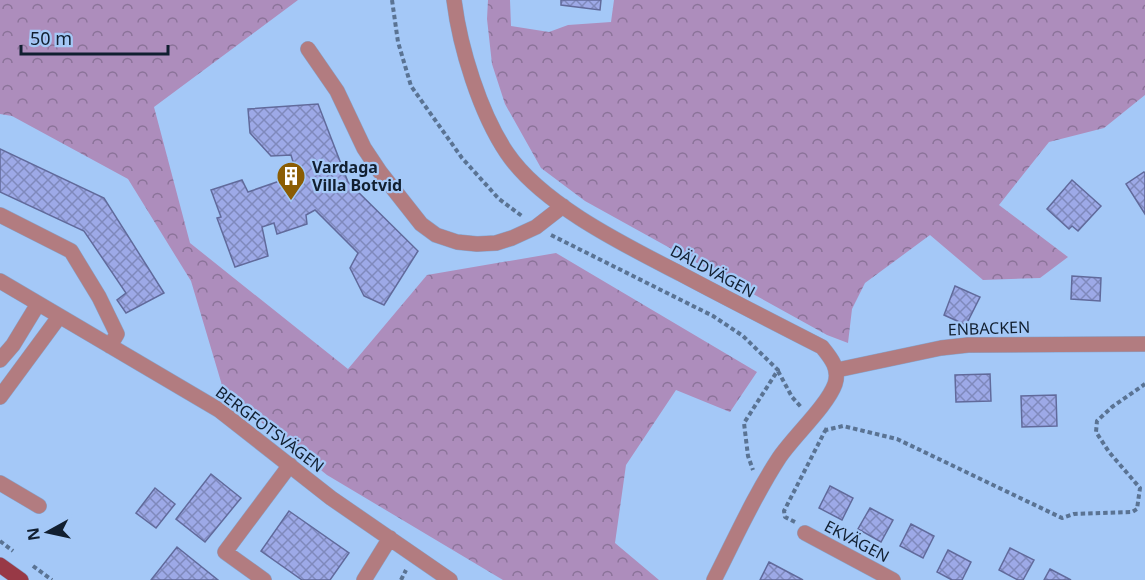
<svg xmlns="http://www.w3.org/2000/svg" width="1145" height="580" viewBox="0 0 1145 580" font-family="'Noto Sans',sans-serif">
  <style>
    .forest { fill: url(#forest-crowns) }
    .building { fill: url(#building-cross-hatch); stroke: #616a9b; stroke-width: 1.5 }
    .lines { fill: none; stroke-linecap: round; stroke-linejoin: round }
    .minor-casing { stroke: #87a6cf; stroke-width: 16 }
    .major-casing { stroke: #87a6cf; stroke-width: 16 }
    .path { stroke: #5a7393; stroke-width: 4; stroke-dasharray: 4.5 3; stroke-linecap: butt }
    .minor { stroke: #b27c80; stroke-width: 15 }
    .major { stroke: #983946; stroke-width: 15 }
    .labels { text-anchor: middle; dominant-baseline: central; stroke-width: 4.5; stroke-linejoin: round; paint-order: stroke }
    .poi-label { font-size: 16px; font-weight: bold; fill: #111f30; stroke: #a4c8f7; text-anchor: start }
    .street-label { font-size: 16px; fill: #111f30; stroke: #a4c8f7 }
  </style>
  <defs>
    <pattern id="forest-crowns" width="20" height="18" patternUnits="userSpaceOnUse" patternTransform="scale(1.5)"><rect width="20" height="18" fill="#ad8dbc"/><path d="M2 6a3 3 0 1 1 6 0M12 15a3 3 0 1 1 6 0" fill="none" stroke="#8b7399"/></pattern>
    <pattern id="building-cross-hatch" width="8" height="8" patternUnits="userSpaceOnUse" patternTransform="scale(1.5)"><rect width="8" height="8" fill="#9da9e7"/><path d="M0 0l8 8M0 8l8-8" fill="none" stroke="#7f89bc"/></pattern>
  </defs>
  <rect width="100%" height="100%" fill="#a4c8f7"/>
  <path class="forest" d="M0 0H298L154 107 190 243 348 369 427 275 556 253 757 372 730 412 676 390 626 465 615 543 659 580H503L327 475 224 392 191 281 128 179 12 116 0 114Z
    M488 0H510L511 26 549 32 568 25 611 22 614 0H1145V95L1104 128 1049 142 999 205 1068 257 1040 278 983 280 930 235 865 283 852 309 848 343 827 335 585 201 541 168 505 104 492 64 487 19Z"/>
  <path class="building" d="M561 0H601L600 10 561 5Z
    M318 104 348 182 418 251 384 305 364 296 350 268 358 253 315 210 306 215 307 224 277 234 274 223 262 227 268 256 235 267 217 218 221 217 211 190 242 180 248 192 297 175 291 155 271 156 250 133 248 109Z
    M0 149 104 198 164 293 126 313 117 300 126 293 84 231 0 192Z
    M1144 172 1145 173V214L1126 184Z
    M1072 180 1101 206 1078 231 1072 226 1069 229 1047 209Z
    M1072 276 1101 278 1100 301 1071 299Z
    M955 286 980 297 966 325 944 315Z
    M990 374 991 401 956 402 955 375Z
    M1056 395 1057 426 1022 427 1021 396Z
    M211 474 241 498 205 542 176 519Z
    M830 486 853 498 842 520 819 508Z
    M155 488 175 504 156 528 136 513Z
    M870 508 893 520 881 542 858 529Z
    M289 511 349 553 330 580H302L261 551Z
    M911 524 934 536 923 558 900 546Z
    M177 547 218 580H151Z
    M1010 548 1034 560 1023 580H1018L999 570Z
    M948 550 971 562 962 580H952L937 572Z
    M769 562 803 580H760Z
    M1050 569 1071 580H1044Z"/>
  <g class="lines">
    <g class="minor-casing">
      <path id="minor" d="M454 0C460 48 480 113 507 153 542 205 627 246 681 274 728 299 775 323 822 347 831 358 840 369 835 384 827 406 793 437 779 458 754 496 735 539 714 580
        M308 49 337 91 364 148 380 172 421 224 436 235 457 242 477 244 496 243 512 238 536 227 563 206
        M0 215 71 251 99 297 117 334 110 346
        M0 281 219 410 331 498 450 580
        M0 360 13 345 38 304
        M837 370 941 348 968 345 1145 344
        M0 397 59 317
        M0 483 39 506
        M805 533 893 580
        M264 580 225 552 290 465
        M364 580 390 538"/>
    </g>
    <g class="major-casing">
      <path id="major" d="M0 565 21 580"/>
    </g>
    <path class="path" d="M392 0 398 42 411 86 462 158 499 199 522 216
      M551 235 713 316 743 336 778 370 744 423 748 456 753 470
      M778 371 792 397 801 407
      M824 429 826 430 843 426 897 439 1062 518 1074 514 1132 512 1137 509 1140 488 1109 452 1096 432 1097 421 1112 407 1145 384
      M795 522 785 517 784 511 825 431
      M0 541 13 551
      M33 566 52 580
      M401 580 406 570"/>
    <use href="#minor" class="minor"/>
    <use href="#major" class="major"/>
  </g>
  <defs>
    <g id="building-pin" transform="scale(1.5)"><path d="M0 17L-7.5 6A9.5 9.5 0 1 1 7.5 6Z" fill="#8b5d03" stroke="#a4c8f7"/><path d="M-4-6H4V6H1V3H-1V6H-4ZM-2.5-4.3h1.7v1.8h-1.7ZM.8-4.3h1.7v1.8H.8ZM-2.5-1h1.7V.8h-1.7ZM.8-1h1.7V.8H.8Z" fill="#fff"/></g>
  </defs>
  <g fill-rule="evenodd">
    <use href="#building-pin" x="291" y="176"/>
  </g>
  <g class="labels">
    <g class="poi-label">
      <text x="312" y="167">Vardaga<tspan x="312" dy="18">Villa Botvid</tspan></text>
    </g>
    <g class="street-label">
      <text transform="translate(713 271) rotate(28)">DÄLDVÄGEN</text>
      <text transform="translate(989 328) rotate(-2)">ENBACKEN</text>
      <text transform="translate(270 429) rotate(37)">BERGFOTSVÄGEN</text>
      <text transform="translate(857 541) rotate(28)">EKVÄGEN</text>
    </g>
  </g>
  <g transform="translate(48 532) rotate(262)" stroke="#a4c8f7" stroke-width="4.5" paint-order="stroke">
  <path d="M0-4.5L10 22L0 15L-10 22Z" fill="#111f30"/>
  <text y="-9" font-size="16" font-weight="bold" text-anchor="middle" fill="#111f30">N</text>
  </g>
  <path d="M21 45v9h147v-9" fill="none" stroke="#111f30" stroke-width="3"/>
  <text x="30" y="45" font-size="18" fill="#111f30" stroke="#a4c8f7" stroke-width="4.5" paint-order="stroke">50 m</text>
</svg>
